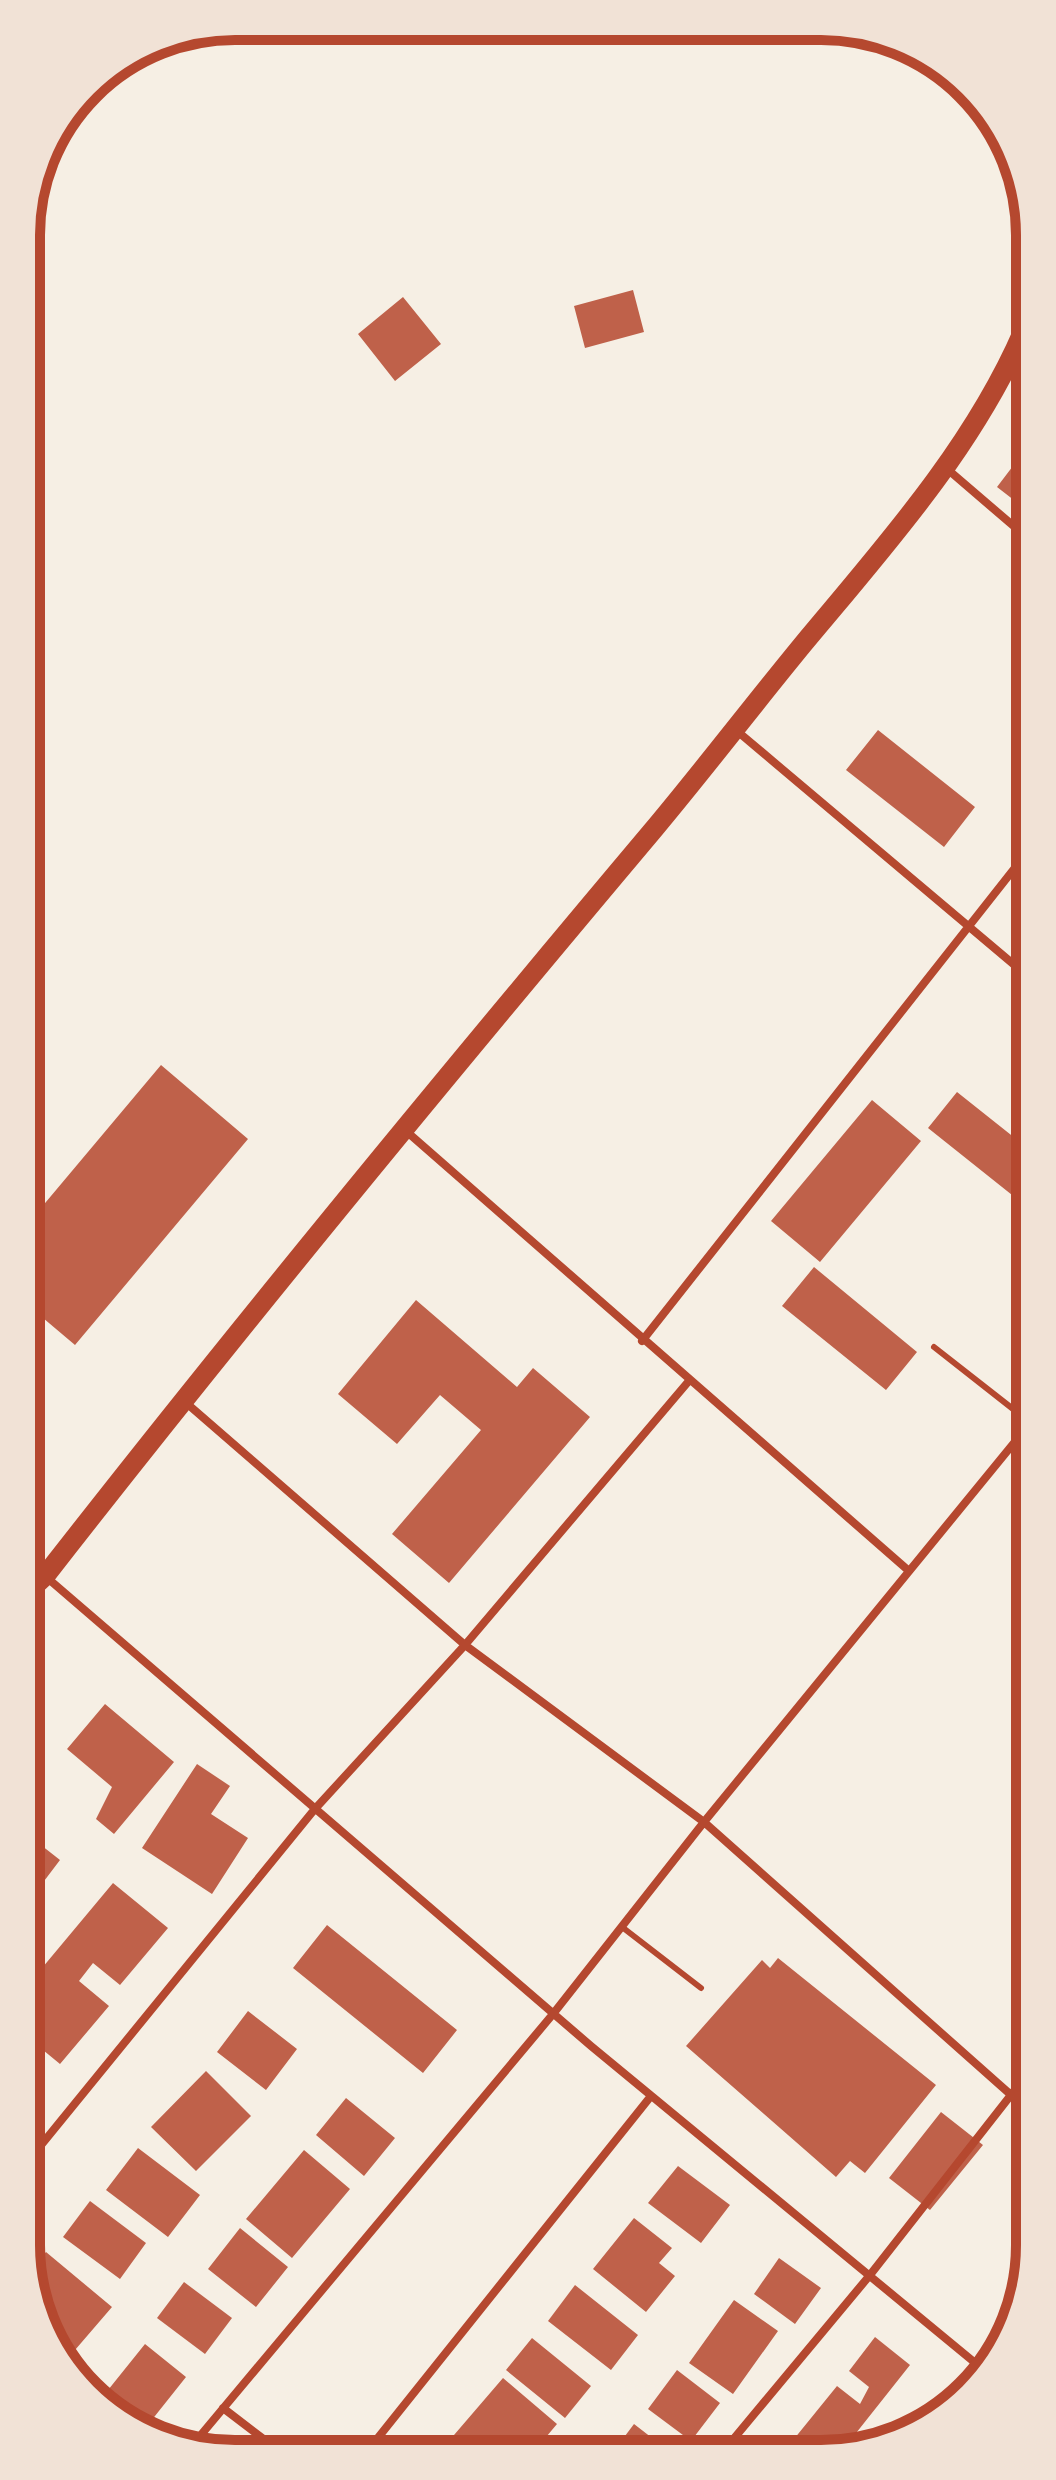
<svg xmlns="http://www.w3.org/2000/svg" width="1056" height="2480" viewBox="0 0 1056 2480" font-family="'DM Sans',sans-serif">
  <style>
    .building { fill: #bf614a }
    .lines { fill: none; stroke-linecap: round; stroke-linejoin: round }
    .service { stroke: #b5482f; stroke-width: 6 }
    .minor { stroke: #b5482f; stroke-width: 8 }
    .primary { stroke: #b5482f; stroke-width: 20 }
    .rim { fill: none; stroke: #b5482f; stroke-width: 10 }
  </style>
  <rect width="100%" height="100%" fill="#f6efe4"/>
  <path class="building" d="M633 290 644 332 585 348 574 306Z
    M403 297 441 344 395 381 358 334Z
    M1016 462 1024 468V508L997 487Z
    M878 730 975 807 944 847 846 770Z
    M161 1065 248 1139 75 1345 30 1307V1221Z
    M957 1092 1026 1147V1206L928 1128Z
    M872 1100 921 1141 820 1262 771 1221Z
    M814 1267 917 1352 886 1390 782 1306Z
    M416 1300 517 1387 533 1368 590 1417 449 1583 392 1534 481 1430 440 1395 397 1444 338 1394Z
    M105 1704 174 1762 114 1834 96 1819 112 1787 67 1749Z
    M197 1764 230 1786 211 1814 248 1838 212 1894 142 1848Z
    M32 1838 60 1860 32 1897Z
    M113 1883 168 1928 120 1985 93 1963 79 1981 109 2006 60 2064 32 2041V1980Z
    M327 1925 457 2030 423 2073 293 1968Z
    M778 1958 936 2085 865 2173 850 2161 836 2177 686 2046 762 1960 770 1968Z
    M248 2011 297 2049 266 2090 217 2052Z
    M206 2071 251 2116 196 2171 151 2127Z
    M32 2073 44 2083 32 2098Z
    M346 2098 395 2138 364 2176 316 2135Z
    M941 2112 983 2145 930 2210 889 2178Z
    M138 2148 200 2195 168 2237 106 2190Z
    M304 2150 350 2189 292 2258 246 2219Z
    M678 2166 730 2205 701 2243 648 2203Z
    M90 2201 146 2243 120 2279 63 2237Z
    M634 2218 672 2248 659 2263 675 2276 646 2312 593 2269Z
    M240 2228 288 2267 256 2307 208 2269Z
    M46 2252 112 2307 69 2357 33 2299V2267Z
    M779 2258 821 2288 795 2324 754 2294Z
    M184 2282 232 2318 205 2354 157 2318Z
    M575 2285 638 2335 611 2370 548 2321Z
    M734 2300 778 2331 733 2394 689 2363Z
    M875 2337 910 2365 845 2447H804L794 2439 837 2386 860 2404 869 2387 849 2371Z
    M532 2338 591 2386 565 2418 506 2370Z
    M145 2344 186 2377 147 2426 100 2400Z
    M677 2370 720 2403 691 2441 648 2409Z
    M503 2378 557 2424 536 2449H470L454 2435Z
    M634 2424 665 2448H616Z"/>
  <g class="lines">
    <path class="service" d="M934 1347 1027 1420
      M622 1927 701 1988"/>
    <path class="minor" d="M946 468 1024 535
      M737 731 1025 974
      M406 1131 909 1571
      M642 1341 1025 855
      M184 1401 465 1645 704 1822 1029 2111
      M45 1576 591 2046 985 2371
      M33 2155 314 1810 465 1645 688 1382
      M223 2408 278 2450
      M190 2448 553 2014 704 1822 1027 1427
      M726 2448 870 2275 1029 2072
      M369 2449 651 2096"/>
    <path class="primary" d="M31 1589 45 1576C243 1322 447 1075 654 829 705 768 753 705 804 643 884 547 973 448 1023 332"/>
  </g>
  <path d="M0 0H1056V2480H0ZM235 40H821A195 195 0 0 1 1016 235V2245A195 195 0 0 1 821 2440H235A195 195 0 0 1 40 2245V235A195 195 0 0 1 235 40Z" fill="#f1e2d6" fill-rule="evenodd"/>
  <path class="rim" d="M235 40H821A195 195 0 0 1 1016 235V2245A195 195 0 0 1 821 2440H235A195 195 0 0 1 40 2245V235A195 195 0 0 1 235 40Z"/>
</svg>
